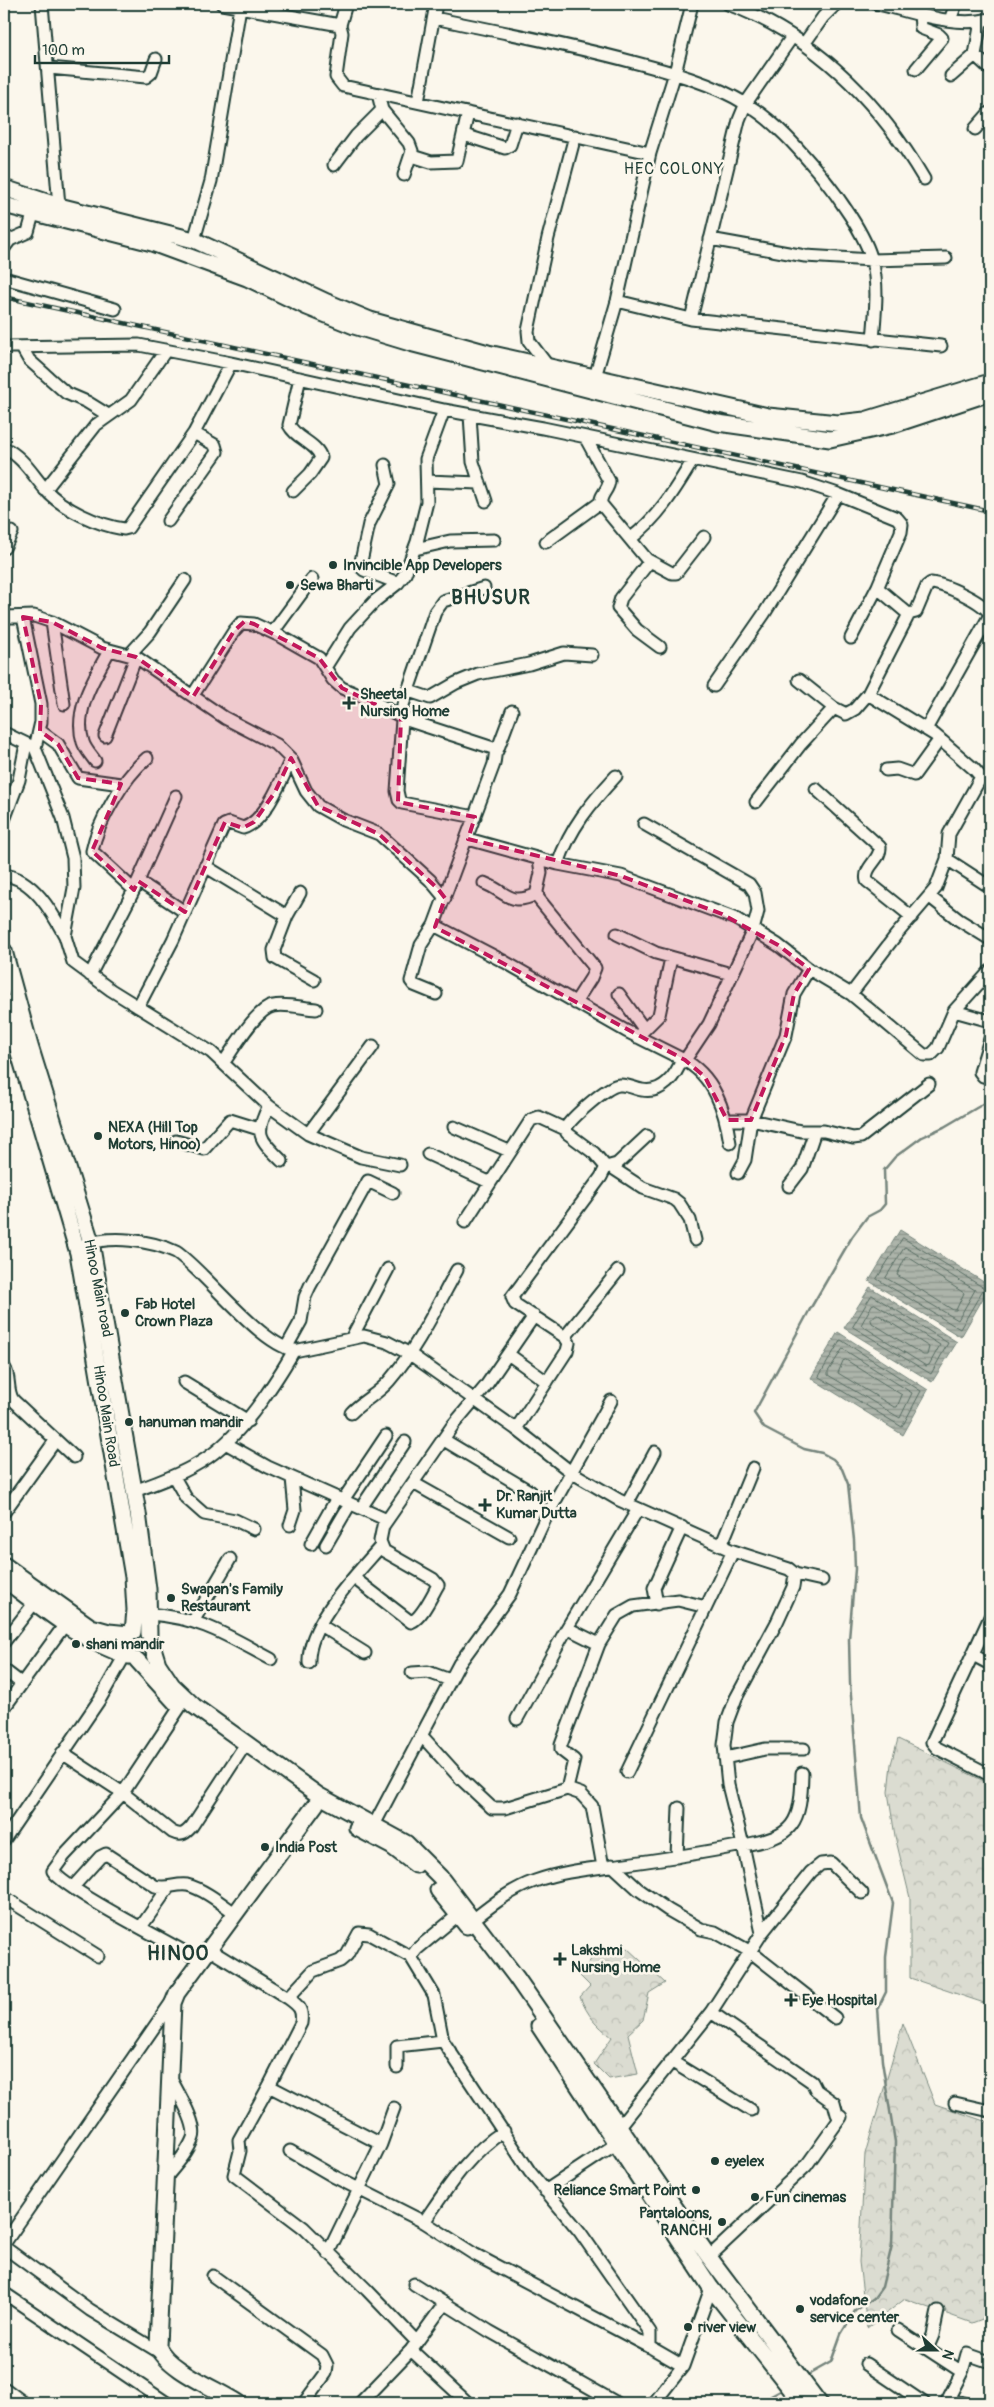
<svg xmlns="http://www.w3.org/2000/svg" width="994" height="2407" viewBox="0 0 994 2407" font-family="Pangolin,sans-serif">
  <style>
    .forest { fill: url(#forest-crowns); stroke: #7d8c82 }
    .water { fill: url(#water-rules); stroke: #74847b }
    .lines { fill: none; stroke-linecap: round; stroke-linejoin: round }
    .shore { stroke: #586d63; stroke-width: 1 }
    .stream { stroke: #74847b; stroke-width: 2.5 }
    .street-casing { stroke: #1f3d34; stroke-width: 15 }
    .secondary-casing { stroke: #1f3d34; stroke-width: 19 }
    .street { stroke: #fbf7ec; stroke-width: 11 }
    .secondary { stroke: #fbf7ec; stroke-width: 15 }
    .rail-casing { stroke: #1f3d34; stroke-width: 4.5 }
    .rail { stroke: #fbf7ec; stroke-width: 2.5; stroke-dasharray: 8; stroke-linecap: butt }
    .marked { fill: #c2185b; fill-opacity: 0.2; stroke: #c2185b; stroke-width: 4; stroke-dasharray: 10 6; stroke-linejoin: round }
    .poi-dot { fill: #1f3d34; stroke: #fbf7ec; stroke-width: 2 }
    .labels { text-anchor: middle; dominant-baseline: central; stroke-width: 5; stroke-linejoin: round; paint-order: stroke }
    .poi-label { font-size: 15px; font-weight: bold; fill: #1f3d34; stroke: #fbf7ec; text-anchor: start }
    .street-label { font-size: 15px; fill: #1f3d34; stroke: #fbf7ec }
    .neighbourhood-label { font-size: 16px; letter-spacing: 1px; fill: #1f3d34; stroke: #fbf7ec }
    .district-label { font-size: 20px; font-weight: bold; letter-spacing: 1px; fill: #1f3d34; stroke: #fbf7ec }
  </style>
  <defs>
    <pattern id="forest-crowns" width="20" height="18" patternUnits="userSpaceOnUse" patternTransform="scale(1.25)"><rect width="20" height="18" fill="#dbdcd1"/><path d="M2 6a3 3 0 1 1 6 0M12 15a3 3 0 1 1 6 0" fill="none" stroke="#bcbeb4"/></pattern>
    <pattern id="water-rules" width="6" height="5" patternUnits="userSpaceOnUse" patternTransform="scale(1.25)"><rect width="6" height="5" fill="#adb4aa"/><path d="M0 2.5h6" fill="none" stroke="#8c948b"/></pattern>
  </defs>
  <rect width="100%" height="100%" fill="#fbf7ec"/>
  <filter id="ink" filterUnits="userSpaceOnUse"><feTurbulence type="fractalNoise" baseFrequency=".02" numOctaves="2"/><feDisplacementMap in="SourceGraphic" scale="10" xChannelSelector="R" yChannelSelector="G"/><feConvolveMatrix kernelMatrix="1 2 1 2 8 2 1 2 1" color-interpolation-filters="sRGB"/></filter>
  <g filter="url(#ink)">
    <path class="forest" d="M898 1739 990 1784V2005L910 1978V1898L895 1836 888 1792 891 1764Z
      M627 1948 665 1983 649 1993 643 2020 628 2034 638 2074 609 2079 594 2064 612 2037C596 2025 588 2016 580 1997L590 1986 579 1975 593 1957Z
      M903 2023 935 2104 990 2123V2316L972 2323 905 2299 867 2328 859 2262 865 2154Z"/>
    <path class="water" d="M900 1230 990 1286 961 1337 869 1281Z
      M870 1287 957 1342 932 1382 844 1328Z
      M838 1332 928 1390 903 1435 811 1378Z"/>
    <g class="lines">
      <path class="shore" d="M903 1238 984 1288 960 1329 877 1279Z
        M905 1247 975 1290 958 1320 886 1278Z
        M908 1257 964 1293 956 1310H953L897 1275 905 1258Z
        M872 1295 948 1343 931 1374 853 1327Z
        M875 1304 940 1345 929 1365 926 1366 861 1325 872 1305Z
        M877 1314 929 1347 927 1355H923L872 1323 871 1320Z
        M841 1340 921 1391 902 1427 819 1377Z
        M843 1349 912 1393 900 1418 828 1375V1372Z
        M846 1360 902 1395 897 1407H894L838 1373 843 1361Z"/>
      <path class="stream" d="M806 2376 831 2362 841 2334 855 2311 874 2298 882 2287 892 2245 895 2142 882 2061 878 2008 886 1992V1957L893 1903 861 1818 850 1683 849 1639 855 1569 854 1540 848 1484 842 1469 833 1459 822 1453 804 1449 764 1428 754 1413 809 1311 852 1237 867 1217 880 1210 885 1204 884 1170 895 1157 922 1137 944 1127 990 1100
        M772 2403 771 2396 784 2389"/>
      <g class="street-casing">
        <path id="street" d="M42 4 59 206
          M222 4 340 25 342 33 336 77 343 86 650 153
          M728 4C814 36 878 101 924 179
          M878 4C913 12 954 28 990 19
          M434 18C500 32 567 44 633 62 671 72 712 83 746 104 775 121 798 148 820 174 837 195 866 235 872 261 879 286 875 314 873 340
          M950 20 956 4
          M340 25 346 4
          M804 44 823 17 836 4
          M975 55 990 69
          M49 68 146 77 151 73 156 59
          M916 69 942 38 939 35 921 28 920 13
          M951 76 975 55 981 21
          M378 94 382 110 409 143 412 151 404 175
          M418 102 436 4
          M975 129 990 112
          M464 135 505 148 510 145 517 123
          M412 156 431 162 457 161 468 113
          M334 165 356 136 382 110
          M710 239 805 256 872 260 946 258
          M194 240 211 181 240 7
          M4 248 10 240 28 232 34 211
          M4 278 115 309
          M617 301 691 319 941 346
          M691 319 739 120 746 103 792 37
          M4 347 139 345 231 363 444 410 543 428 802 482 838 494 897 518 902 524 901 532 878 586 880 590 906 612 908 616 868 694 935 735 974 769 981 777 949 834 947 859 936 888 896 935 851 994
          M22 348 29 360 66 393 87 402 108 415
          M548 366 529 341 528 331 548 238 575 136
          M595 377 617 301 650 153 675 73 692 4
          M470 415 473 462 486 501
          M194 433 231 363
          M585 437 609 481C609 490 599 495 601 504L649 562 621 598 618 608 637 630 660 647
          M4 448C22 456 32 474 45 489 62 509 98 525 124 529L128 528 194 433 215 445 217 452 168 521
          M385 465 389 484 369 524 360 566 364 570 398 583
          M427 481 479 483
          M45 490 96 425 131 400 166 350
          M293 491 310 474 321 458C317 443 296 439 289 425L300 378
          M630 539C658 518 675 490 693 460
          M546 542 601 502
          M4 548 12 532
          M415 549 450 541 494 540
          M648 560 672 573H676L704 537
          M908 614 916 612 927 586 931 583C944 584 987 603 990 615
          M4 617 34 616 52 622 102 648 136 657 191 695 195 692 234 631 241 623 254 624 282 637 319 658 333 680 342 688 364 697 410 721 496 749 494 764 434 925 505 962 626 1031 682 1059C676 1076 662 1094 642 1090 635 1089 627 1084 619 1085 607 1086 571 1118 565 1129L567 1133 594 1153 606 1167 601 1177 512 1297 515 1304 565 1337 569 1343 567 1351 516 1429
          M23 617 41 704V722L35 748 63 818 73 858 74 888 65 936 73 962 111 990 211 1052 269 1106 308 1134 361 1157 400 1165
          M52 622 64 704
          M273 632 312 579
          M851 638 878 586
          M130 654 150 632 185 580
          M326 666 350 628 375 601 398 583 405 574 417 542 427 502 426 459 444 410
          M799 680 834 708 846 714 855 709 868 694
          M714 686 764 614 838 494
          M409 691 430 698 456 683 478 674 529 664 564 653 592 655
          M191 695 225 718 277 745 291 759 306 791 318 806 343 820 379 834 430 880 445 898
          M926 729 990 615
          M40 731 58 744 78 778 121 784
          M4 733 31 746
          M105 736 136 657
          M497 751 512 711
          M95 761C91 755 85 749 83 742 73 710 95 677 109 651
          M886 770 897 769 914 775 940 739
          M816 789 880 847C881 860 863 867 867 881L912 917
          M756 802 801 744 834 708
          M475 817 402 803 399 800 397 791 403 705 435 612 443 601 484 588
          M4 820 19 780 26 744
          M644 824 749 884 755 893 758 911 753 930 709 1024 685 1060
          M468 839 558 864 621 876 736 919 778 945 809 969 851 994 924 1055H931L938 1048 954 1011 990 1021
          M539 859 541 873 537 891 538 898 595 968 591 978 575 1003
          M947 859 990 887
          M558 864C570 828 591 803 616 776
          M205 866 287 916 300 893
          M4 875C33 878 52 912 65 936
          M138 881 185 912
          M484 883C507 892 509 907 537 894
          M134 890 92 851C98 821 124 777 147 758
          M930 897 959 920 990 939
          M287 916 274 950 275 958 314 980
          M434 925 421 945 411 981 414 985 436 994
          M617 934 656 953 731 974
          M90 975 134 890 176 796
          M619 994 644 1029
          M138 1007 173 940 224 825 229 823 243 828C265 822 282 779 291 759
          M954 1011 990 971
          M637 1037 659 1015 671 958
          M990 1039 980 1072 983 1076 990 1077
          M682 1059C714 1075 725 1110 730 1143
          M224 1062C234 1048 256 1009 273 1006 285 1003 303 1008 316 1009
          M269 1106C253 1135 261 1140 282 1161
          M727 1120H751L801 1131H824L853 1138 861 1137 929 1084
          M454 1127 509 1151
          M308 1134 373 1046
          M176 1141 204 1149 230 1120 259 1129
          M428 1154 489 1182
          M606 1167 617 1164 647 1136
          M611 1167 643 1188 674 1199 679 1203 690 1220 695 1240
          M738 1173 745 1160 751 1120 786 1035 794 994 809 969
          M789 1186 802 1169 815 1131
          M465 1222 531 1120 539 1117 565 1129
          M84 1245C111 1235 150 1240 176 1252 204 1270 267 1354 299 1350L364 1336 387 1342 410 1354 516 1429 571 1472 619 1500 733 1551 789 1569 795 1574 793 1587 777 1622 736 1698 727 1722 724 1745 728 1785 743 1845C697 1854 650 1861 603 1867 580 1870 557 1873 535 1881 512 1889 493 1904 474 1919
          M352 1337 388 1269
          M565 1337 618 1271
          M286 1348 301 1321 305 1297 310 1286 368 1181 393 1193
          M508 1354 547 1382
          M4 1367C11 1377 6 1390 13 1400L74 1457
          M184 1382 248 1421
          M351 1413C362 1401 378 1394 389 1381 417 1348 436 1308 457 1270
          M444 1440 531 1492
          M227 1444 268 1467 387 1520
          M174 1477 186 1498 204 1514 235 1520 254 1529
          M415 1484 509 1537
          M134 1491C198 1469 224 1454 263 1399 274 1383 285 1367 294 1350
          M343 1500 386 1436
          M627 1504 655 1452
          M361 1508 405 1442
          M4 1512 55 1441
          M290 1525 295 1510 292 1478
          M311 1544 337 1498
          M326 1545 350 1504
          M721 1546 753 1468
          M795 1574 822 1580
          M354 1578 411 1622C422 1618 432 1595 438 1585L433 1579 384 1551 380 1541 383 1526 453 1425 485 1387 534 1316
          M657 1604 654 1588 682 1527
          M149 1614C202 1618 226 1635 271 1659
          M990 1617 932 1742 937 1748 990 1775
          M194 1620 230 1559
          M320 1625 365 1653
          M567 1628 599 1644
          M4 1642 35 1602
          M973 1655 990 1664
          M309 1663C307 1624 356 1575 381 1546
          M4 1670 21 1683
          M412 1673 428 1672 450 1680
          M180 1707 123 1793 64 1856 53 1871C63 1889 177 1947 202 1961
          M4 1708 66 1623
          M517 1719 567 1628 638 1509
          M421 1735 460 1778 492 1808H505L567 1789 581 1794 592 1806 603 1867
          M62 1753 123 1793 172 1832C182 1837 186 1833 192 1826L241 1751
          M725 1758 765 1749H804
          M627 1772 733 1551
          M567 1789 574 1760 561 1750V1745L599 1644 617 1615 633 1606 678 1600 706 1607
          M374 1825 459 1664 510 1594 545 1519 611 1401
          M4 1840 100 1699 125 1655
          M677 1857 679 1808
          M612 1865 638 1889 668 1910 701 1929 715 1932 751 1952 835 2018
          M73 1887 100 1857 106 1854 155 1886C167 1890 176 1883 187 1885 204 1889 222 1904 236 1914
          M4 1897 98 1956
          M458 1915 417 1949 411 1957 434 1995 443 2041 530 2172 580 2232 650 2332V2347
          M141 1927 168 1888
          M762 1933 743 1845C794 1837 801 1824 802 1773
          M210 1950 288 1998C299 2006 303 2009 301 2023L269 2086 239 2140 240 2151 234 2175 304 2228 367 2290 417 2342
          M288 1998 313 1971 340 1961 347 1955 359 1933 369 1934 411 1957
          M671 2061 751 2110
          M397 2067V2046L443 2041
          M269 2086 381 2144
          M955 2103 990 2111
          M620 2126 711 2012 762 1933 811 1872 821 1864 831 1863 862 1893
          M290 2151 333 2176 424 2222 474 2254 650 2347 683 2366 654 2403
          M167 2176C176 2165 188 2152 193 2138 198 2124 177 2091 170 2077
          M545 2191 616 2144
          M424 2222C448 2187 468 2154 504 2131
          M4 2244 175 1997
          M4 2247 90 2310 161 2353
          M328 2253 381 2144 394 2108
          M709 2257 806 2166 841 2117 837 2114 834 2103 816 2090 812 2082 711 2012
          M213 2276 322 2355 327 2365 326 2373 304 2403
          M414 2284 489 2331 617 2403
          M4 2293 167 2403
          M898 2330 962 2372
          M927 2349 933 2335 938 2311
          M411 2350 468 2403
          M866 2364 924 2403
          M683 2366 711 2288
          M4 2388 24 2403
          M948 2400 964 2403
          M360 2403 411 2350 445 2303
          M946 2403 962 2372 967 2354 990 2362"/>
      </g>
      <g class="secondary-casing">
        <path id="secondary" d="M4 188 59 206 194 240 327 302 370 320 488 353 768 416 838 423 865 420 990 382
          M4 205 152 243 247 278 307 307 354 326 410 343 718 423 830 439 893 425 990 393
          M4 951 30 1046 91 1242 138 1513 148 1589 149 1634
          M4 1002 78 1253 133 1577 135 1610 133 1632
          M4 1565 91 1627 109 1632 129 1634
          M4 1579C41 1607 83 1643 129 1656
          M153 1648 158 1664 172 1685 194 1706 318 1795 406 1843 440 1877 516 1977 709 2257 819 2403
          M137 1660 176 1703
          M357 1828 391 1846 416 1865
          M438 1890 467 1926
          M539 2026 711 2288 802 2403
          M238 2403C217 2389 166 2369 158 2346L173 2003 177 1993 316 1804"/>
      </g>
      <use href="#street" class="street"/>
      <use href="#secondary" class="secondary"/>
      <g class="rail-casing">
        <path id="rail" d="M4 297 990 511"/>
      </g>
      <use href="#rail" class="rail"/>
    </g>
  </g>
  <path class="marked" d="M23 617 52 622 102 648 136 657 193 697 234 631 245 621 254 624 319 658 342 688 401 717 398 802 475 817 468 839 621 876 722 914 778 945 809 969 794 994 786 1035 751 1120H727L705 1077 685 1060 435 927 445 898 438 889 379 834 318 806 291 758 275 792 254 822 243 828 225 822 185 912 138 881 134 890 92 851 121 784 78 778 58 744 40 731 41 704Z"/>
  <g class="poi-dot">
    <circle cx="333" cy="565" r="5"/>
    <circle cx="290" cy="585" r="5"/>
    <path d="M346.5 695.5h5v5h5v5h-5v5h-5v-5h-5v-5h5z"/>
    <circle cx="98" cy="1136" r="5"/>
    <circle cx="125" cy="1313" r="5"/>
    <circle cx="129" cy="1422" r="5"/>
    <path d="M482.5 1497.5h5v5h5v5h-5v5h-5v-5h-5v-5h5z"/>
    <circle cx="171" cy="1598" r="5"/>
    <circle cx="76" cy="1644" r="5"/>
    <circle cx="265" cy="1847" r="5"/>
    <path d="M557.5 1951.5h5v5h5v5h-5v5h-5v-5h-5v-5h5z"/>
    <path d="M788.5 1992.5h5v5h5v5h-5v5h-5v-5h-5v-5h5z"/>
    <circle cx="715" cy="2161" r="5"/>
    <circle cx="696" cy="2190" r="5"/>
    <circle cx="755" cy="2197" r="5"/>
    <circle cx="722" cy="2222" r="5"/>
    <circle cx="800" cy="2309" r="5"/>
    <circle cx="688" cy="2327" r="5"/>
  </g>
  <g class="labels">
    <g class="poi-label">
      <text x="343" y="565">Invincible App Developers</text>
      <text x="300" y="585">Sewa Bharti</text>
      <text x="360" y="694">Sheetal<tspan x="360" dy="17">Nursing Home</tspan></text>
      <text x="108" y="1127">NEXA (Hill Top<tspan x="108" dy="17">Motors, Hinoo)</tspan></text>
      <text x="135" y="1304">Fab Hotel<tspan x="135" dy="17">Crown Plaza</tspan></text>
      <text x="139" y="1422">hanuman mandir</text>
      <text x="496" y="1496">Dr. Ranjit<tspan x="496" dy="17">Kumar Dutta</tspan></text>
      <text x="181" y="1589">Swapan's Family<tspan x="181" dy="17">Restaurant</tspan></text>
      <text x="86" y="1644">shani mandir</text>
      <text x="275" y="1847">India Post</text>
      <text x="571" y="1950">Lakshmi<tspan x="571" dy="17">Nursing Home</tspan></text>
      <text x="802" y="2000">Eye Hospital</text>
      <text x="725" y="2161">eyelex</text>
      <text x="686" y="2190" text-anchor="end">Reliance Smart Point</text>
      <text x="765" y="2197">Fun cinemas</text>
      <text x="712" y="2213" text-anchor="end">Pantaloons,<tspan x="712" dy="17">RANCHI</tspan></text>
      <text x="810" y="2300">vodafone<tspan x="810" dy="17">service center</tspan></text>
      <text x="698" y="2327">river view</text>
    </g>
    <g class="street-label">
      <text transform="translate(98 1288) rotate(79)">Hinoo Main road</text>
      <text transform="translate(106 1416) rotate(81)">Hinoo Main Road</text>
    </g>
    <g class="neighbourhood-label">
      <text x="674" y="169">HEC COLONY</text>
    </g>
    <g class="district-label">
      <text x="491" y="597">BHUSUR</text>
      <text x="178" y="1953">HINOO</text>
    </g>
  </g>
  <rect width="994" height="2407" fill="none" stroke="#fbf7ec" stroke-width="20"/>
  <rect x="10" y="10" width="974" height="2387" fill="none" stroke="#1f3d34" stroke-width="2" filter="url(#ink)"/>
  <g transform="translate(936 2350) rotate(111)" stroke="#fbf7ec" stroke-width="4" paint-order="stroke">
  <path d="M0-4L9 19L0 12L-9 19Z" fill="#1f3d34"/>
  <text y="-8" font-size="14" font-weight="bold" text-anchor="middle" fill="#1f3d34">N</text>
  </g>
  <path d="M35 55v8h134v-8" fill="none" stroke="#1f3d34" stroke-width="2.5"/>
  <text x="42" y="55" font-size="15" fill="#1f3d34" stroke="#fbf7ec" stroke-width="4" paint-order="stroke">100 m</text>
</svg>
